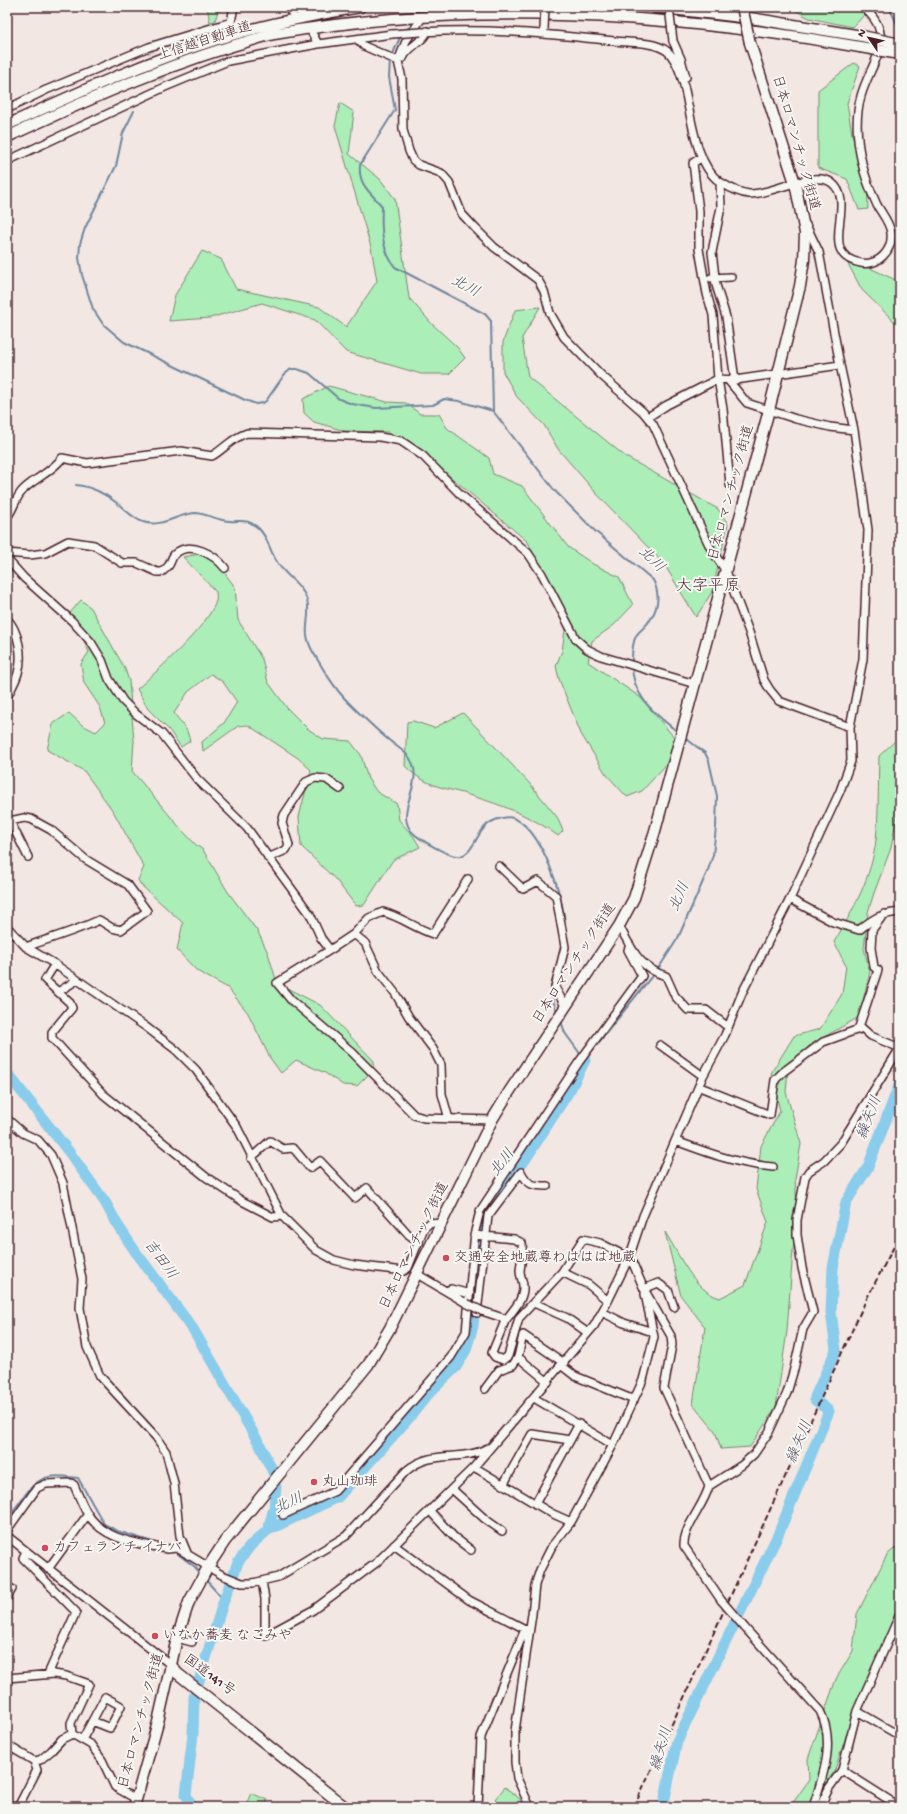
<svg xmlns="http://www.w3.org/2000/svg" width="907" height="1814" viewBox="0 0 907 1814" font-family="'Gochi Hand','Klee One',sans-serif">
  <style>
    .green { fill: #aceeb8; stroke: #7b8672 }
    .lines { fill: none; stroke-linecap: round; stroke-linejoin: round }
    .stream { stroke: #70879e; stroke-width: 2 }
    .river { stroke: #8acceb; stroke-width: 11 }
    .minor-tunnel { stroke: #d0bfbd; stroke-width: 7; stroke-dasharray: 7 3.5; stroke-linecap: butt }
    .minor-casing { stroke: #4a1f2b; stroke-width: 10 }
    .highway-casing { stroke: #4a1f2b; stroke-width: 13 }
    .minor { stroke: #f6f6f2; stroke-width: 7 }
    .highway { stroke: #f6f6f2; stroke-width: 10 }
    .rail { stroke: #4a1f2b; stroke-width: 2; stroke-dasharray: 6 3; stroke-linecap: butt }
    .minor-bridge-casing { stroke: #4a1f2b; stroke-width: 10; stroke-linecap: butt }
    .highway-bridge-casing { stroke: #4a1f2b; stroke-width: 13; stroke-linecap: butt }
    .minor-bridge { stroke: #f6f6f2; stroke-width: 7 }
    .highway-bridge { stroke: #f6f6f2; stroke-width: 10 }
    .poi-dot { fill: #d1495b; stroke: #f6f6f2; stroke-width: 1.5 }
    .labels { text-anchor: middle; dominant-baseline: central; stroke-width: 4; stroke-linejoin: round; paint-order: stroke }
    .street-label { font-size: 14px; fill: #4a1f2b; stroke: #f6f6f2 }
    .poi-label { font-size: 14px; fill: #4a1f2b; stroke: #f6f6f2; text-anchor: start }
    .water-label { font-size: 15px; font-style: italic; fill: #5d5365; stroke: #f6f6f2 }
    .quarter-label { font-size: 16px; fill: #4a1f2b; stroke: #f6f6f2 }
  </style>
  <rect width="100%" height="100%" fill="#f2e7e2"/>
  <filter id="ink" filterUnits="userSpaceOnUse"><feTurbulence type="fractalNoise" baseFrequency=".025" numOctaves="2"/><feDisplacementMap in="SourceGraphic" scale="8" xChannelSelector="R" yChannelSelector="G"/><feConvolveMatrix kernelMatrix="1 2 1 2 8 2 1 2 1" color-interpolation-filters="sRGB"/></filter>
  <g filter="url(#ink)">
    <path class="green" d="M207 7H219L215 21 210 22Z
      M789 7H860L866 13 853 27 809 18Z
      M854 63 860 66 847 103 852 134 867 182 868 209 859 210 847 179 818 168V90Z
      M340 103 354 112 349 154 380 179 395 199 409 298 432 324 457 347 465 358 449 374H421L346 352 315 320 262 303 210 318 169 321 175 295 202 251 221 259 236 289 319 307 346 327 377 281 371 247 335 126Z
      M847 262 872 269 900 282V327L862 290Z
      M540 307 522 338 528 377 626 457 718 509 728 524 712 592 696 617 664 564 596 493 558 449 544 425 517 397 503 372V342L515 310Z
      M329 386 387 402 406 403 420 414H439L447 428 489 458 493 474 522 486 568 547 593 564 619 577 633 605 614 625 592 641 588 662 640 697 679 743 664 767 642 791 627 797 606 774 581 734 559 679 556 666 562 651 566 623 528 542 433 462 389 432 345 431 314 422 304 413 303 399Z
      M200 554 214 559 235 587 238 620 262 659 268 682 287 708 308 729 323 739 350 741 361 755 368 779 377 792 397 804 399 820 414 837 420 847 393 860 364 905 356 906 336 880 301 846 299 817 311 770 298 758 248 725 238 726 203 751 202 742 224 723 237 702 223 682 211 674 188 692 174 713 187 731 190 741 181 747 169 730 148 709 137 689C155 673 210 624 216 601 217 599 216 594 216 592L183 557Z
      M81 600 91 608 125 669 129 681 134 741 132 771 181 829 196 845 203 850 228 892 258 932 268 953 277 983 320 1005 374 1061 372 1071 357 1086 343 1085 325 1073 296 1060 281 1073 270 1058 248 1013 228 988 197 971 177 950 183 923 141 885 138 880 144 867 113 811 84 771 47 750 53 724 69 713 82 725 96 732 105 723 100 707 84 683 81 664 89 652 83 639 65 619Z
      M463 713 530 784 557 817 563 831 558 836C534 817 502 805 472 796 445 787 427 788 405 766L407 722 413 721 434 728Z
      M900 733V799L891 848 874 893 868 912 864 949 870 972 859 1017 810 1045 788 1068 786 1092 801 1144 795 1179 798 1221 793 1249 787 1331 776 1407 750 1447 721 1449 715 1431 693 1404 705 1327 681 1296 665 1232C679 1254 694 1291 720 1298L745 1285 768 1222 756 1189 761 1146 780 1111 771 1073 794 1036 820 1029 842 994 846 966 834 942C853 911 872 876 876 840 879 812 878 784 879 756L895 741Z
      M900 1544V1619L861 1692 834 1772 809 1807H790L809 1780 808 1759 836 1679 853 1651 857 1614 887 1555Z
      M505 1787 520 1799 523 1807H500L495 1799Z
      M251 1793 267 1800V1807H245Z"/>
    <g class="lines">
      <path class="stream" d="M889 7 900 30
        M403 31 413 25
        M392 56 401 35
        M390 60 389 77 395 110 360 165C358 185 370 192 382 206 381 227 381 249 395 267L485 314 491 321 493 411 555 491 595 531 653 580C661 595 658 612 646 625 643 629 638 632 636 636 632 644 632 653 632 660 630 694 653 713 678 732
        M134 111 123 133 116 166 85 228 80 244 79 258 82 275 93 309 103 324 124 342 245 400 256 404 263 403 266 401 284 375 291 369H297L309 373 339 399 352 404 376 408 433 405 444 399 459 401 493 411
        M76 485C90 486 106 494 117 503 126 510 132 518 143 522 162 528 177 514 195 513 206 513 218 521 230 521 237 522 244 519 251 523 267 531 268 548 277 562 285 576 303 585 307 600 312 619 300 629 313 652 323 669 334 688 348 702 361 715 375 729 390 741 396 746 404 751 409 757 427 782 394 809 411 831 418 839 452 859 461 856 475 852 477 828 493 821 498 819 507 816 513 818 542 828 565 900 565 928
        M554 979 559 958
        M553 987 552 997 557 1012
        M561 1021 565 1033 581 1055
        M587 1057 660 966 678 938 708 870 713 855 716 827 717 796 709 761 705 753 684 737
        M7 1517C21 1505 29 1481 49 1477 58 1475 69 1477 78 1478L104 1524 117 1531 159 1544
        M174 1551 195 1567 201 1574
        M205 1579 223 1599V1603"/>
      <path class="river" d="M7 1073 69 1152 105 1202 117 1224 135 1251 193 1329 260 1445 274 1474
        M268 1530 274 1508 276 1487
        M192 1807 186 1795 193 1734 194 1697 223 1603 238 1562 251 1545 268 1530 338 1497 408 1419 429 1393 456 1367 466 1350 473 1326 482 1222 491 1204 525 1160 571 1088 585 1060
        M663 1807 677 1741 777 1537 829 1411 815 1400V1397L836 1350 831 1312 833 1268 846 1202 868 1167 900 1083"/>
      <path class="minor-tunnel" d="M422 18 428 7
        M149 47 162 80"/>
      <g class="minor-casing">
        <path id="minor" d="M287 7 292 13
          M421 32C486 28 550 34 614 41 630 43 653 41 667 51 675 57 679 69 682 78 691 108 693 163 720 182 728 187 739 193 749 194 772 195 813 169 832 183 858 203 815 255 861 263 878 266 893 251 891 233 890 223 882 214 877 205 871 192 865 178 862 163 857 142 855 117 861 96 870 63 899 37 863 7
          M312 33 318 44
          M358 40 364 46 398 61 402 79 403 130 409 151 413 160 419 165 441 173 449 182 462 214 474 227 494 247 538 280 544 291 550 313 564 337 601 375 643 412 653 424 701 528 712 551 726 571 749 632 764 680 770 690 779 701 850 727
          M673 41 681 59 686 77 682 79
          M403 58C408 46 425 41 427 31
          M398 61 406 41 422 18
          M7 109 46 90 149 47 231 22 234 7
          M702 157 693 163 699 211V249L707 294 713 315 718 379 723 409 730 485
          M7 161 165 87 228 61 318 44 392 34
          M720 182 721 207 712 252 716 285 726 317 735 380
          M711 278 731 277
          M728 380 747 403 796 419 830 427 854 430
          M648 417 667 405 710 383 718 379 735 380 840 365
          M7 517C14 509 15 498 23 490 35 478 52 472 62 458L87 463 181 451 212 456C224 449 233 437 247 433L380 437 401 441 423 456 460 494 528 553 542 574 576 639 587 649 601 656 695 684
          M7 553 30 555 45 553 68 541 94 545 122 563H137L157 572H162C164 570 167 568 169 565 171 562 172 556 175 554 190 540 215 555 225 568
          M7 559 24 578 72 621 91 642 102 660 109 679 123 701 136 714 162 734 197 779 247 828 310 914 321 938 330 950
          M7 619C19 631 23 657 18 673 16 681 11 689 7 697
          M7 819 10 821 24 818 31 819 51 830 85 859 128 885 147 911 121 930 112 928 99 920C76 931 50 938 26 947
          M10 821 28 857
          M268 858 286 850 289 845 282 823 284 815 306 782 315 778 326 779 340 789
          M499 866 523 889 538 881 556 896 565 947 555 987 565 1006
          M468 879 433 934C415 928 401 917 383 912L369 918 354 934 330 950 277 983 291 1000 352 1052 414 1115 424 1118 492 1120
          M790 899 833 922 859 930C874 918 880 914 900 912
          M619 926C632 949 639 968 666 976L675 996 688 1010H706L728 1027
          M7 927 26 947 53 963 146 1027 176 1050 196 1070 237 1127 282 1216 316 1250 334 1260 354 1265 404 1271 408 1268 424 1228 431 1222 441 1225
          M354 934 365 943 378 971 395 993 409 1017 433 1049 441 1065 442 1094 449 1119
          M55 964 45 980 70 1003 72 1008 52 1032V1038L103 1094 206 1177 242 1201 273 1217 282 1216
          M58 992 77 980
          M858 1030 878 970 874 967 871 948 872 930 884 914
          M660 1045 703 1076
          M700 1087 770 1115 775 1080 783 1072 823 1042 862 1028 871 1036 900 1048
          M7 1119 23 1133 38 1140 51 1155 63 1183 82 1279 80 1308 87 1347 100 1376 156 1437 166 1452 174 1483 180 1536 188 1555
          M676 1141C708 1153 738 1164 773 1167
          M251 1158 270 1141 283 1149 292 1148 295 1150 310 1168 320 1161 355 1198 367 1188 409 1235 419 1242
          M474 1235 514 1239 522 1243C523 1253 521 1261 520 1271 520 1276 523 1281 523 1286 524 1300 513 1310 505 1321
          M562 1272 589 1285 608 1301
          M417 1274 466 1303
          M644 1289 658 1283 668 1290 674 1307
          M446 1291 451 1289 470 1294
          M534 1303 567 1318 588 1333
          M482 1311 503 1318 505 1321 492 1353 495 1357 503 1360 508 1356 519 1318 562 1272 583 1239 600 1243 629 1258 634 1266 644 1289 671 1336 672 1345 664 1388 709 1486C704 1506 683 1527 684 1546L721 1600
          M602 1312 624 1323 653 1332
          M477 1313 488 1216 521 1172C528 1185 532 1186 547 1186
          M518 1357 548 1382
          M562 1366 575 1376 634 1400
          M485 1389 499 1370 513 1365 518 1357 523 1335 564 1363
          M534 1398 613 1445
          M474 1467 551 1513 571 1522
          M503 1485 532 1434 570 1440
          M709 1486 742 1465 754 1454 769 1432 787 1393 794 1369 803 1329 813 1312 802 1268 797 1235V1220L805 1177 809 1171 824 1161 841 1143 900 1048
          M452 1489 485 1519 502 1531
          M535 1504 579 1424
          M430 1511 454 1537 471 1550
          M283 1515 335 1491 451 1357 466 1332 475 1231 480 1211 579 1062 642 976 628 950 630 945
          M7 1530 37 1488 46 1484 71 1483 74 1485C78 1494 82 1505 87 1513 104 1541 138 1543 167 1549L177 1548 222 1575 242 1583H253L278 1577 346 1536 406 1471C433 1448 460 1463 488 1448
          M7 1536 171 1665
          M394 1545 469 1600 527 1630
          M26 1551 23 1558 76 1612 48 1674
          M48 1569 88 1514
          M262 1581 265 1599V1636L313 1610 376 1563 474 1467 594 1326 608 1301 629 1258 643 1216 703 1076 725 1035 742 993 790 899 840 791 851 761 850 727 863 659 868 530 854 430 840 365 819 252 806 225
          M7 1586 12 1589 7 1598
          M745 1628 820 1711C836 1742 823 1776 813 1807
          M177 1638 192 1642
          M7 1678 54 1674 66 1676 89 1684 71 1723 72 1734
          M857 1711 900 1736
          M72 1734 91 1745 102 1760 115 1787 136 1799
          M82 1740 105 1697 121 1706 110 1728 92 1721
          M7 1745 34 1761 40 1760 51 1751 62 1739 72 1734
          M842 1770 900 1807
          M18 1807 37 1770 34 1761
          M478 1807 481 1737 525 1629
          M530 1807 517 1778 515 1762V1731L532 1614 535 1585 540 1570 552 1546 571 1522 613 1445 643 1380 654 1337 645 1294
          M820 1807 829 1788 842 1770 857 1711 900 1614"/>
      </g>
      <g class="highway-casing">
        <path id="highway" d="M654 7 750 18 862 36
          M7 125C77 93 147 61 221 38 266 24 313 15 360 7
          M7 137C93 97 181 58 274 34 466 0 668 13 860 47
          M171 1665 177 1673 345 1807
          M134 1807 158 1722 177 1638 189 1602 208 1567 225 1541 368 1365 390 1328 492 1120 509 1092 619 926 634 898 655 831 769 410 800 286 804 260 805 233 795 183 750 43"/>
      </g>
      <use href="#minor" class="minor"/>
      <use href="#highway" class="highway"/>
      <path class="rail" d="M634 1807 866 1300 900 1235"/>
      <g class="minor-bridge-casing">
        <path id="minor-bridge" d="M669 7 673 41
          M544 29 545 7
          M392 34 421 32
          M466 1303 482 1311
          M721 1600 745 1628"/>
      </g>
      <g class="highway-bridge-casing">
        <path id="highway-bridge" d="M742 7 750 43
          M862 36 900 44
          M860 47 900 54"/>
      </g>
      <use href="#minor-bridge" class="minor-bridge"/>
      <use href="#highway-bridge" class="highway-bridge"/>
    </g>
  </g>
  <g class="poi-dot">
    <circle cx="446" cy="1258" r="4"/>
    <circle cx="314" cy="1482" r="4"/>
    <circle cx="45" cy="1548" r="4"/>
    <circle cx="155" cy="1636" r="4"/>
  </g>
  <g class="labels">
    <g class="street-label">
      <text transform="translate(205 42) rotate(-18)">上信越自動車道</text>
      <text transform="translate(795 143) rotate(74)">日本ロマンチック街道</text>
      <text transform="translate(732 493) rotate(-75)">日本ロマンチック街道</text>
      <text transform="translate(575 964) rotate(-57)">日本ロマンチック街道</text>
      <text transform="translate(415 1246) rotate(-64)">日本ロマンチック街道</text>
      <text transform="translate(209 1676) rotate(36)">国道141号</text>
      <text transform="translate(142 1721) rotate(-75)">日本ロマンチック街道</text>
    </g>
    <g class="poi-label">
      <text x="454" y="1258">交通安全地蔵尊わははは地蔵</text>
      <text x="322" y="1482">丸山珈琲</text>
      <text x="53" y="1548">カフェランチ イナバ</text>
      <text x="163" y="1636">いなか蕎麦 なごみや</text>
    </g>
    <g class="water-label">
      <text transform="translate(465 287) rotate(28)">北川</text>
      <text transform="translate(651 560) rotate(44)">北川</text>
      <text transform="translate(680 897) rotate(-66)">北川</text>
      <text transform="translate(870 1118) rotate(-69)">繰矢川</text>
      <text transform="translate(503 1163) rotate(-53)">北川</text>
      <text transform="translate(160 1260) rotate(54)">吉田川</text>
      <text transform="translate(800 1442) rotate(-68)">繰矢川</text>
      <text transform="translate(289 1504) rotate(-25)">北川</text>
      <text transform="translate(662 1749) rotate(-74)">繰矢川</text>
    </g>
    <g class="quarter-label">
      <text x="708" y="587">大字平原</text>
    </g>
  </g>
  <rect width="907" height="1814" fill="none" stroke="#f6f6f2" stroke-width="24"/>
  <rect x="12" y="12" width="883" height="1790" fill="none" stroke="#4a1f2b" stroke-width="1.5" filter="url(#ink)"/>
  <g transform="translate(869 38) rotate(304)" stroke="#f6f6f2" stroke-width="3" paint-order="stroke">
  <path d="M0-3L7 15L0 10L-7 15Z" fill="#4a1f2b"/>
  <text y="-6" font-size="11" font-weight="bold" text-anchor="middle" fill="#4a1f2b">N</text>
  </g>
</svg>
